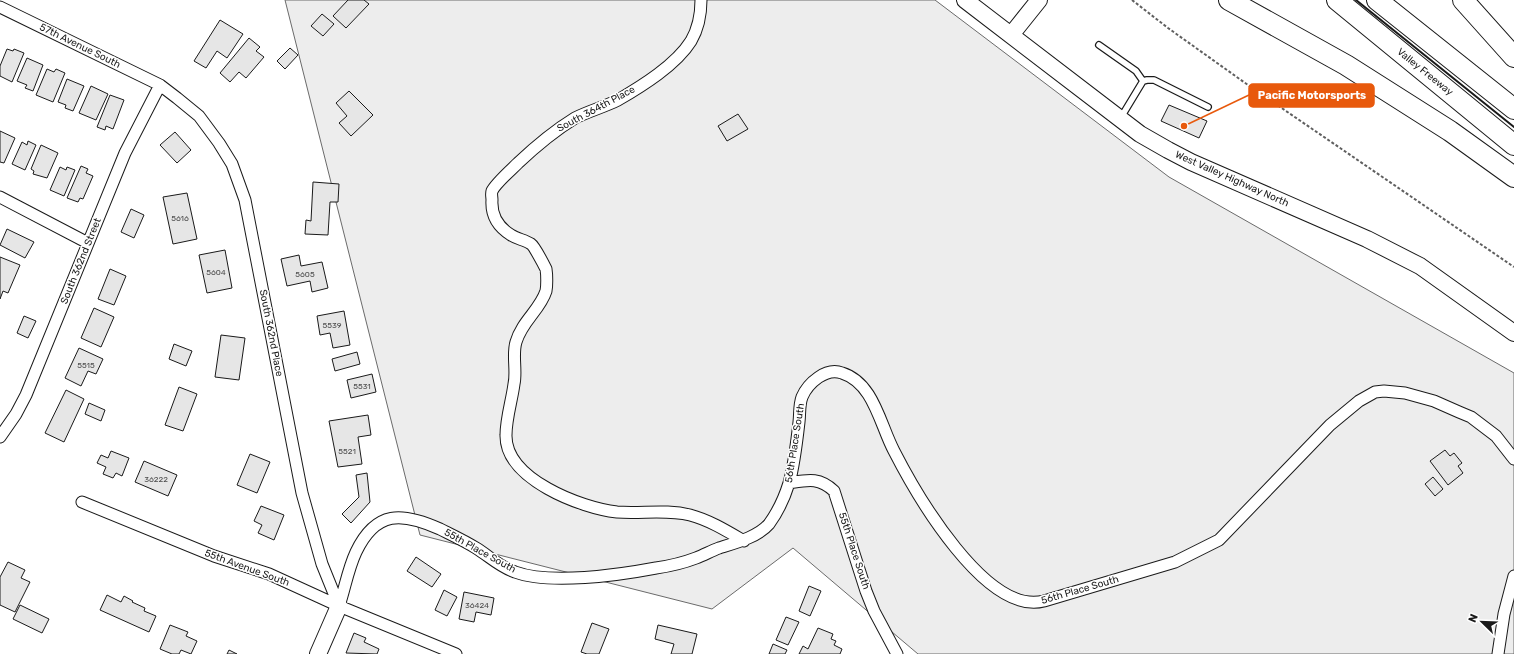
<svg xmlns="http://www.w3.org/2000/svg" width="1514" height="654" viewBox="0 0 1514 654" font-family="Rubik,sans-serif">
  <style>
    .built { fill: #ededed; stroke: #6a6a6a }
    .building { fill: #e6e6e6; stroke: #1a1a1a }
    .lines { fill: none; stroke-linecap: round; stroke-linejoin: round }
    .lane-casing { stroke: #1a1a1a; stroke-width: 8 }
    .street-casing { stroke: #1a1a1a; stroke-width: 13 }
    .secondary-casing { stroke: #1a1a1a; stroke-width: 18 }
    .highway-casing { stroke: #1a1a1a; stroke-width: 22 }
    .path { stroke: #5f5f5f; stroke-width: 2; stroke-dasharray: 3 2; stroke-linecap: butt }
    .lane { stroke: #fff; stroke-width: 5.5 }
    .street { stroke: #fff; stroke-width: 11 }
    .secondary { stroke: #fff; stroke-width: 16 }
    .highway { stroke: #fff; stroke-width: 20 }
    .wall { stroke: #1a1a1a; stroke-width: 2 }
    .labels { text-anchor: middle; dominant-baseline: central; stroke-width: 3; stroke-linejoin: round; paint-order: stroke }
    .number-label { font-size: 8px; fill: #4d4d4d }
    .street-label { font-size: 10px; fill: #1a1a1a; stroke: #fff }
    .leader { fill: none; stroke: #e8590c; stroke-width: 1.5 }
    .callout-dot { fill: #e8590c; stroke: #fff; stroke-width: 1.5 }
    .callout { fill: #e8590c; stroke: #e8590c; stroke-width: 1.5 }
    .callout-label { font-size: 11px; text-anchor: middle; font-weight: bold; fill: #fff }
  </style>
  <rect width="100%" height="100%" fill="#fff"/>
  <path class="built" d="M285 0H935L1169 177 1514 373V654H918L793 548 712 609 420 535Z"/>
  <path class="building" d="M348 0H364L369 4 346 28 333 16Z
    M322 14 334 24 323 36 311 26Z
    M220 20 243 34 227 58 217 51 206 68 194 61Z
    M249 38 260 47 256 51 264 57 246 78 239 72 230 82 220 73Z
    M290 48 298 55 285 69 277 61Z
    M7 49 13 51 14 49 24 53 12 82 0 76V66Z
    M27 58 43 65 33 91 25 88 27 85 17 81Z
    M47 69 54 72 56 69 65 73 53 102 36 95Z
    M67 79 84 86 73 111 65 108 66 105 58 102Z
    M91 86 108 94 96 120 79 113Z
    M349 91 373 115 351 136 339 123 347 116 336 103Z
    M110 95 124 100 113 129 106 126 105 130 97 127Z
    M1169 105 1207 121 1199 138 1161 121Z
    M738 114 748 129 727 141 718 126Z
    M0 131 15 138 4 163 0 162Z
    M175 132 191 150 177 163 160 145Z
    M28 141 36 145 25 170 12 164 22 142 27 145Z
    M41 145 58 153 47 178 33 174 34 171 31 169Z
    M81 166 88 169 86 173 93 176 83 199 80 198 78 202 67 198Z
    M60 167 66 170 67 167 75 170 64 196 50 190Z
    M313 182 339 184 338 202H330L328 235 305 234 306 220 311 221Z
    M187 193 197 239 173 244 163 197Z
    M131 209 144 215 134 238 121 232Z
    M7 229 34 242 25 258 0 245Z
    M225 250 232 288 207 293 199 255Z
    M299 255 301 266 322 262 328 288 312 292 310 281 287 286 281 259Z
    M0 257 20 265 8 293 3 291 0 299Z
    M110 269 126 276 114 305 98 299Z
    M94 308 114 317 101 347 81 338Z
    M344 311 350 345 333 348 330 333 320 335 317 316Z
    M24 316 36 321 28 338 17 333Z
    M221 335 245 338 239 380 215 377Z
    M174 344 192 351 186 366 169 359Z
    M79 348 103 359 96 374 88 371 81 386 65 378Z
    M357 352 360 364 335 371 332 359Z
    M372 374 376 392 351 398 347 380Z
    M179 387 197 394 183 431 165 425Z
    M66 390 84 399 64 442 45 433Z
    M89 403 105 410 101 421 85 414Z
    M368 415 371 435 358 437 362 464 338 467 329 421Z
    M1445 450 1450 456 1454 453 1462 463 1458 466 1463 473 1448 485 1430 461Z
    M111 451 129 458 122 476 116 473 113 478 103 474 106 467 97 463 101 455 108 458Z
    M250 454 270 462 257 493 237 485Z
    M144 461 177 475 168 496 135 482Z
    M367 473 370 502 351 523 342 514 359 497 356 475Z
    M1433 477 1443 489 1435 496 1425 484Z
    M261 506 284 515 274 540 258 533 262 525 254 521Z
    M416 557 441 574 432 587 407 571Z
    M8 562 25 570 21 578 30 582 15 612 0 605V577Z
    M809 586 821 591 810 616 799 611Z
    M444 590 457 597 447 616 435 610Z
    M464 592 494 598 491 615 476 612 474 622 459 619Z
    M107 595 121 602 124 596 133 601 132 602 145 608 144 611 156 616 149 632 100 610Z
    M20 605 49 619 42 633 13 619Z
    M786 617 799 622 788 645 776 640Z
    M592 623 609 629 599 654H587L581 652Z
    M170 625 188 632 186 636 197 641 191 654 181 650 179 654H172L160 649Z
    M658 625 697 634 692 654H671L674 644 655 639Z
    M818 628 833 634 831 639 836 641 834 645 842 649 840 654H799L803 646 808 649Z
    M354 633 366 638 364 642 379 649 377 654 346 653Z
    M773 644 787 650 785 654H769Z
    M229 650 237 654H227Z"/>
  <g class="lines">
    <g class="lane-casing">
      <path id="lane" d="M1099 45 1136 71 1143 81 1120 119
        M1143 81 1147 80H1154L1208 107"/>
    </g>
    <g class="street-casing">
      <path id="street" d="M701 0C701 14 698 29 691 41 676 65 642 86 618 100 604 107 589 111 575 118 554 131 536 146 518 163 512 169 495 184 492 191 491 194 492 197 492 200 491 215 498 227 511 235 517 239 525 240 531 244 534 246 544 265 546 269 547 275 547 286 546 291 540 310 522 321 516 342 512 355 517 371 514 384 512 400 506 418 506 435 505 479 581 508 617 512 641 514 666 509 690 515 709 520 727 531 744 541
        M0 7 160 85 177 98 199 116 219 143 232 164 245 200 302 493 322 564 339 606
        M0 197 88 243
        M0 437 16 414 26 395 125 153 160 85
        M789 483C808 480 819 477 834 491L866 591 874 611 897 654
        M82 502 214 556 269 574 339 606 456 654
        M339 606C345 588 348 569 356 552 376 510 402 512 440 529 452 535 465 541 476 548 489 556 500 567 515 572 550 585 619 575 656 568 670 566 683 563 696 558 704 555 711 551 719 548 735 543 758 537 769 524 777 513 785 496 789 483 794 466 797 440 799 422 800 414 799 405 802 397 808 383 826 367 842 373 874 383 880 425 894 451 916 494 986 616 1044 601L1175 562 1219 540 1330 425 1359 401 1375 392 1384 391 1405 393 1434 401 1459 412 1471 417 1496 436 1514 459
        M1498 654 1504 614 1514 576"/>
    </g>
    <g class="secondary-casing">
      <path id="secondary" d="M965 0 1140 134 1168 150 1191 162 1367 239 1420 266 1514 333
        M1011 35 1039 0
        M318 654 339 606"/>
    </g>
    <g class="highway-casing">
      <path id="highway" d="M1229 0 1346 65 1450 131 1514 177
        M1337 0 1514 145
        M1377 0 1514 109
        M1463 0 1514 57"/>
    </g>
    <path class="path" d="M1132 0 1168 28 1248 85 1514 267"/>
    <use href="#lane" class="lane"/>
    <use href="#street" class="street"/>
    <use href="#secondary" class="secondary"/>
    <use href="#highway" class="highway"/>
    <path class="wall" d="M1356 0 1514 127"/>
  </g>
  <g class="labels">
    <g class="number-label">
      <text x="180" y="218">5616</text>
      <text x="216" y="272">5604</text>
      <text x="305" y="274">5605</text>
      <text x="332" y="325">5539</text>
      <text x="86" y="365">5515</text>
      <text x="362" y="386">5531</text>
      <text x="347" y="451">5521</text>
      <text x="156" y="479">36222</text>
      <text x="477" y="605">36424</text>
    </g>
    <g class="street-label">
      <text transform="translate(80 46) rotate(26)">57th Avenue South</text>
      <text transform="translate(1425 72) rotate(39)">Valley Freeway</text>
      <text transform="translate(596 109) rotate(-28)">South 364th Place</text>
      <text transform="translate(1232 179) rotate(24)">West Valley Highway North</text>
      <text transform="translate(81 261) rotate(-68)">South 362nd Street</text>
      <text transform="translate(271 333) rotate(79)">South 362nd Place</text>
      <text transform="translate(795 443) rotate(-81)">56th Place South</text>
      <text transform="translate(480 551) rotate(29)">55th Place South</text>
      <text transform="translate(854 551) rotate(72)">55th Place South</text>
      <text transform="translate(247 568) rotate(20)">55th Avenue South</text>
      <text transform="translate(1080 590) rotate(-16)">56th Place South</text>
    </g>
  </g>
  <path class="leader" d="M1184 126L1249 95"/>
  <circle class="callout-dot" cx="1184" cy="126" r="4"/>
  <rect class="callout" x="1249" y="84" width="125" height="23" rx="4"/>
  <g class="callout-label">
    <text x="1312" y="99">Pacific Motorsports</text>
  </g>
  <g transform="translate(1482 622) rotate(293)" stroke="#ffffff" stroke-width="3" paint-order="stroke">
  <path d="M0-3L7 15L0 10L-7 15Z" fill="#1a1a1a"/>
  <text y="-6" font-size="11" font-weight="bold" text-anchor="middle" fill="#1a1a1a">N</text>
  </g>
</svg>
